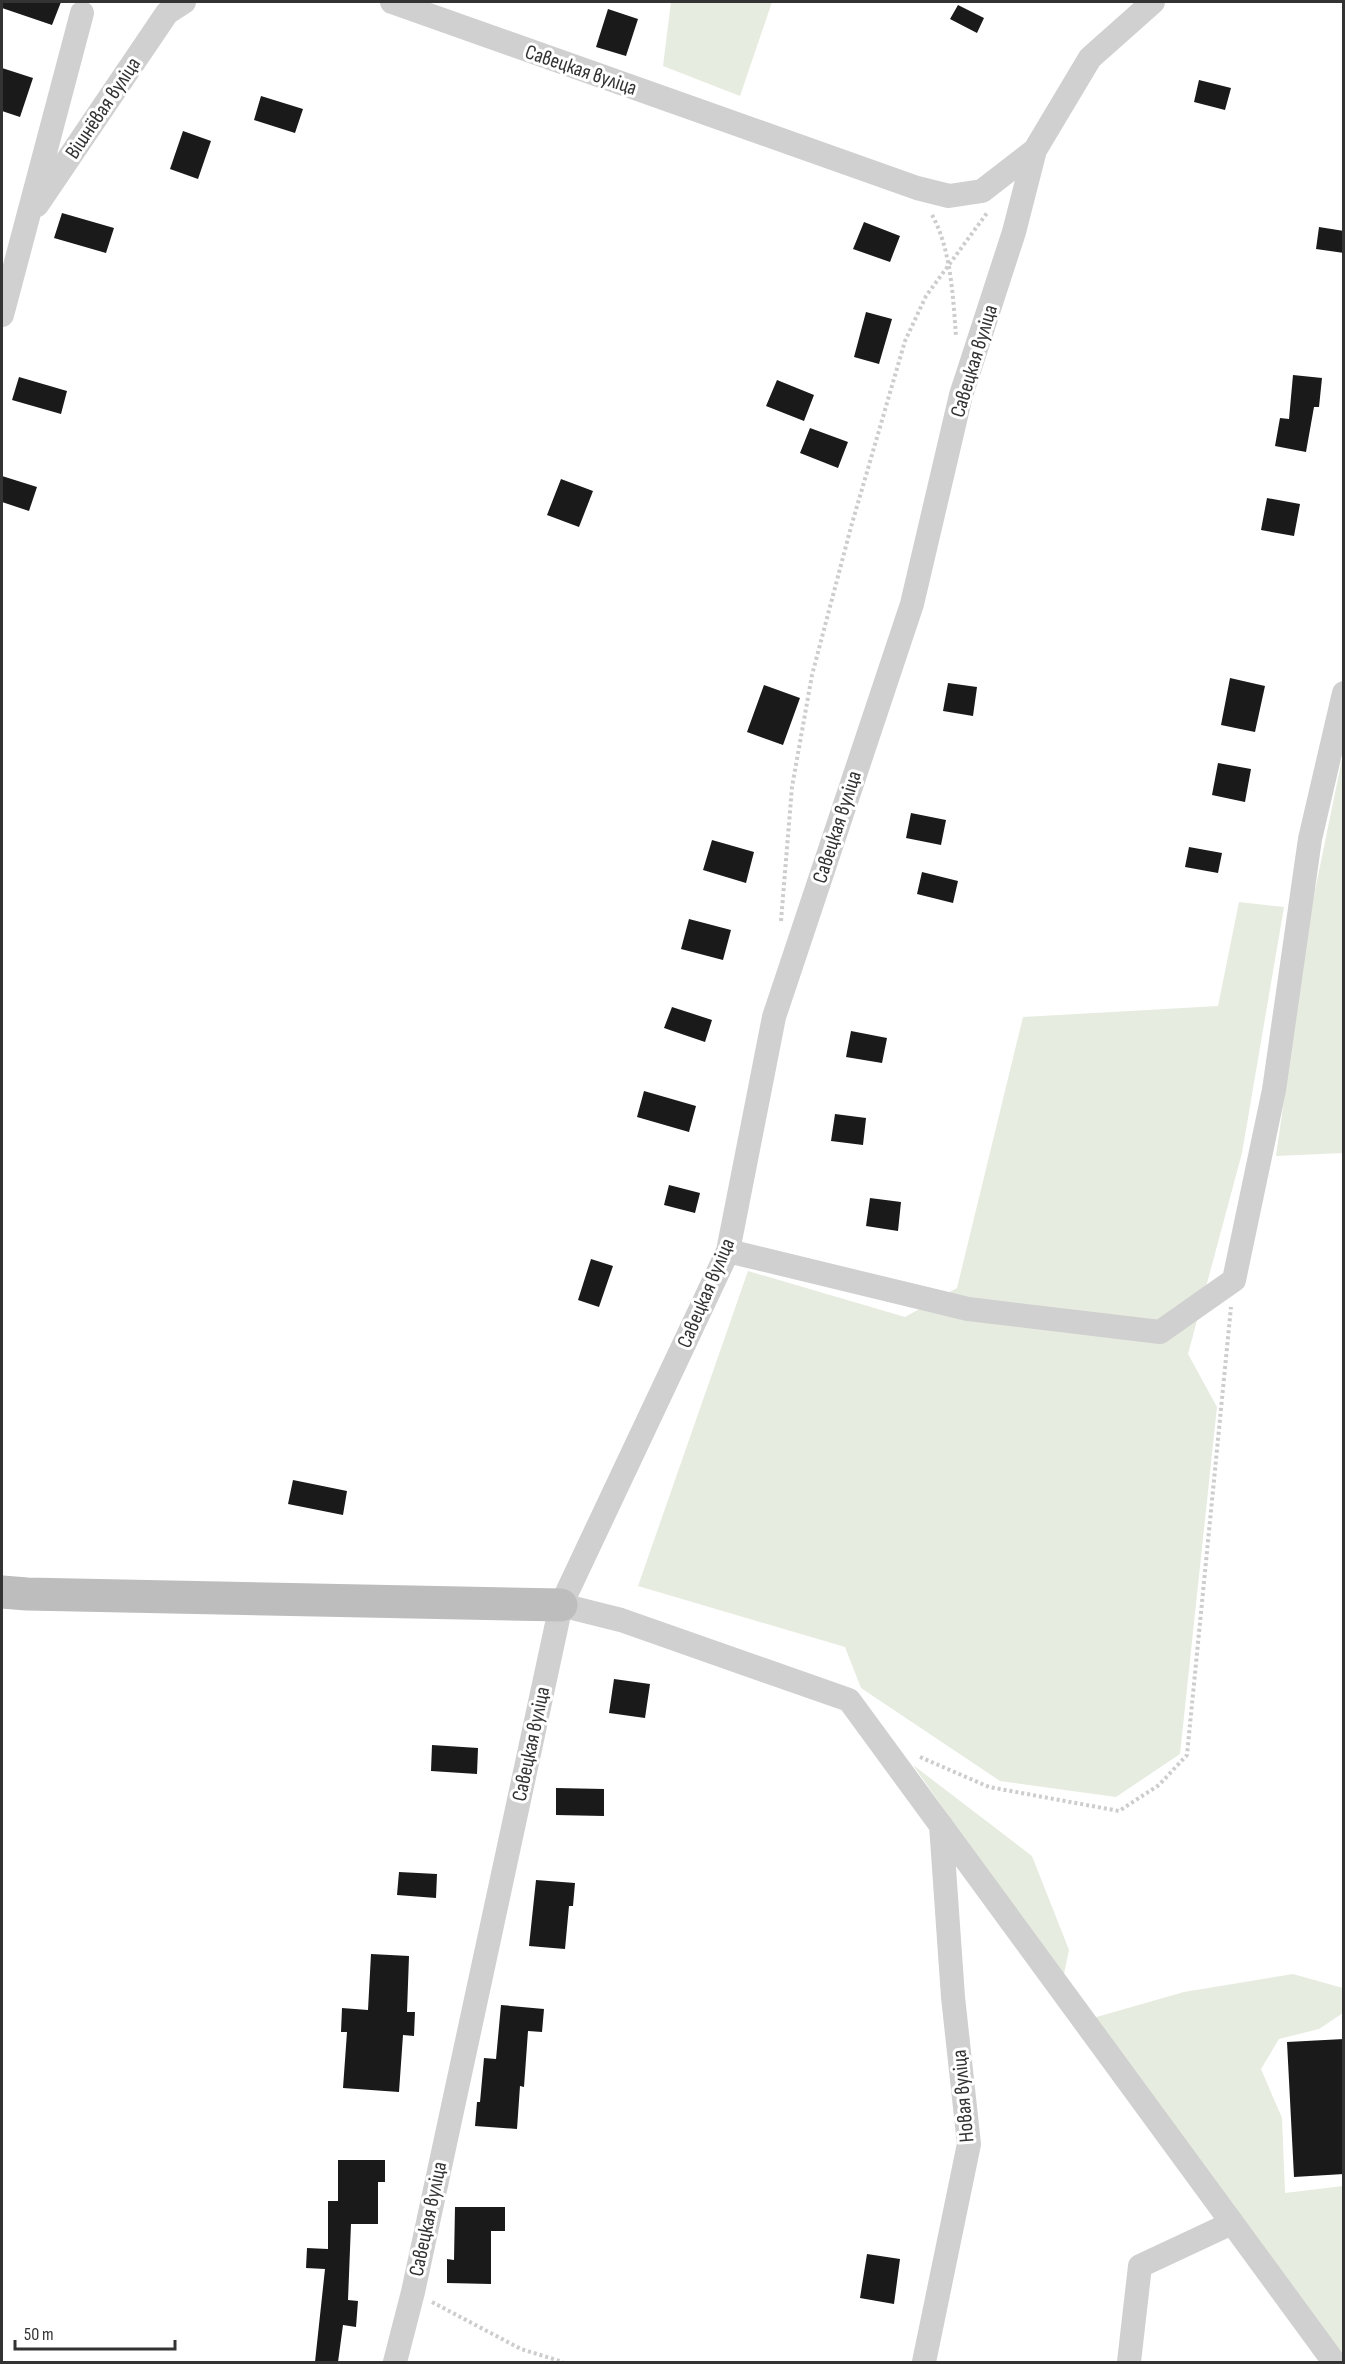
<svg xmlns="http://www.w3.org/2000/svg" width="1345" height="2364" viewBox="0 0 1345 2364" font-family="'Sofia Sans Condensed',sans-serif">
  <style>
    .green { fill: #e6ecdf }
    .building { fill: #1a1a1a }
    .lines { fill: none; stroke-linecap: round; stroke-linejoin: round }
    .path { stroke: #cdcdcd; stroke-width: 4; stroke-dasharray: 3 3; stroke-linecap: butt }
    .street { stroke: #d0d0d0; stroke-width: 24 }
    .secondary { stroke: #bdbdbd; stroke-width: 33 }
    .labels { text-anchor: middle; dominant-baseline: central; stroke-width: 6; stroke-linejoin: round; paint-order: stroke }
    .street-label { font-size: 21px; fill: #333; stroke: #fff }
  </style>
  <rect width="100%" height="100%" fill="#fff"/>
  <path class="green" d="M671 2H772L740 96 663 66Z
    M1343 754V1153L1276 1156 1311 910Z
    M1239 902 1284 907 1242 1153 1188 1354 1217 1407 1180 1754 1116 1797 1000 1781 861 1688 845 1647 638 1586 748 1271 905 1317 957 1288 1023 1017 1218 1006Z
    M913 1765 1032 1856 1069 1950 1063 1979Z
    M1293 1974 1343 1988V2013L1319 2029 1279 2039 1261 2069 1282 2118 1285 2193 1343 2186V2357L1093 2018 1184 1992Z"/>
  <path class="building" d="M2 2H61L52 25 2 8Z
    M958 5 984 18 977 33 950 19Z
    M608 9 638 19 626 56 596 47Z
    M2 68 33 78 20 117 2 111Z
    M1199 80 1231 88 1225 110 1194 102Z
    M261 96 303 109 295 133 254 120Z
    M183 131 211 141 198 179 170 169Z
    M62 213 114 228 106 253 54 238Z
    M864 222 900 236 890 262 853 249Z
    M1319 227 1344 231V253L1316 249Z
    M866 312 892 319 879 364 854 357Z
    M1293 375 1322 378 1319 407H1314L1306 452 1275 446 1280 418 1289 419Z
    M19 377 67 391 61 414 12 400Z
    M777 380 814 395 804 421 766 406Z
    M810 428 848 442 838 468 800 453Z
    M2 476 37 487 29 511 2 502Z
    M561 479 593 491 579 527 547 515Z
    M1267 498 1300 504 1294 536 1261 530Z
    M1230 678 1265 686 1255 732 1221 725Z
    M948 683 977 687 973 716 943 711Z
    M764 685 800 698 783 745 747 732Z
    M1218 763 1251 769 1245 802 1212 795Z
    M911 813 946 820 941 845 906 838Z
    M712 840 754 852 746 883 703 870Z
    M1189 847 1222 853 1218 873 1185 867Z
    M922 872 958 881 953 903 917 894Z
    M689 919 731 930 723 960 681 949Z
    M672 1007 712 1020 705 1042 664 1028Z
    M851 1031 887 1038 882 1063 846 1057Z
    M644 1091 696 1106 689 1132 637 1117Z
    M835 1114 866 1118 863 1145 831 1141Z
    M669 1185 700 1193 695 1213 664 1205Z
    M870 1198 901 1202 898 1231 866 1226Z
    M591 1259 613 1266 599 1307 578 1300Z
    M293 1480 347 1491 343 1515 288 1504Z
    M614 1679 650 1684 645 1718 609 1713Z
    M432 1745 478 1748 477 1774 431 1771Z
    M556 1788 604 1789V1816L556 1815Z
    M399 1872 437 1874 436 1898 397 1895Z
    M536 1880 575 1883 573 1906H569L565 1949 529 1946Z
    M371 1954 409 1956 407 2012H415L414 2036 403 2035 399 2092 343 2088 347 2032H341L342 2008 368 2010Z
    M501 2005 544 2009 542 2032 528 2031 524 2087 520 2086 517 2129 475 2126 477 2102H480L484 2058 496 2059Z
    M1344 2039V2174L1294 2177 1287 2042Z
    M338 2160H385V2182H378V2224H351L348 2300 358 2301 356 2327 343 2325 338 2362H315L325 2269 306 2268 307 2248 328 2249V2201H338Z
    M455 2207H505V2231H491V2284L447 2283V2259L454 2260Z
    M867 2254 900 2259 894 2304 860 2298Z"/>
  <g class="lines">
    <path class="path" d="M932 215C951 249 953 297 956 336
      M781 921 792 787 812 675 851 527 905 341 926 296 987 213
      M920 1757 989 1787 1119 1811 1159 1785 1187 1755 1231 1307
      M432 2302 521 2349 563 2362"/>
    <path class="street" d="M392 2 917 188 949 196 982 191 1035 150
      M37 205 167 13 184 2
      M2 315 82 13
      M728 1251 968 1309 1160 1332 1234 1280 1274 1090 1310 839 1344 693
      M561 1605 621 1620 849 1700 1334 2362
      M395 2362 413 2292 561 1605 728 1251 774 1017 912 604 961 395 1014 232 1035 150 1090 58 1153 2
      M924 2362 969 2144 953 1997 941 1825
      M1129 2362 1140 2266 1232 2223"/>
    <path class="secondary" d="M2 1592 27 1594 561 1605"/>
  </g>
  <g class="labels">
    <g class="street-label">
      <text transform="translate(581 70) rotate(19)">Савецкая вуліца</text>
      <text transform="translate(103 108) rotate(-56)">Вішнёвая вуліца</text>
      <text transform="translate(974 361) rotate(-73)">Савецкая вуліца</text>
      <text transform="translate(837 827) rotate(-72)">Савецкая вуліца</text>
      <text transform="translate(706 1293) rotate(-67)">Савецкая вуліца</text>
      <text transform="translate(531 1744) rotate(-78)">Савецкая вуліца</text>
      <text transform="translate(963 2096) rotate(-95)">Новая вуліца</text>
      <text transform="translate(428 2219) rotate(-78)">Савецкая вуліца</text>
    </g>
  </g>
  <rect width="1345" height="2364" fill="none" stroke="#333333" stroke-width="6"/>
  <path d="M15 2340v9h160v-9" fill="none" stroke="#333333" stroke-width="3"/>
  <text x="24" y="2340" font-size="18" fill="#333333" stroke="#ffffff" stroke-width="4.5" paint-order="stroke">50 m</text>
</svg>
